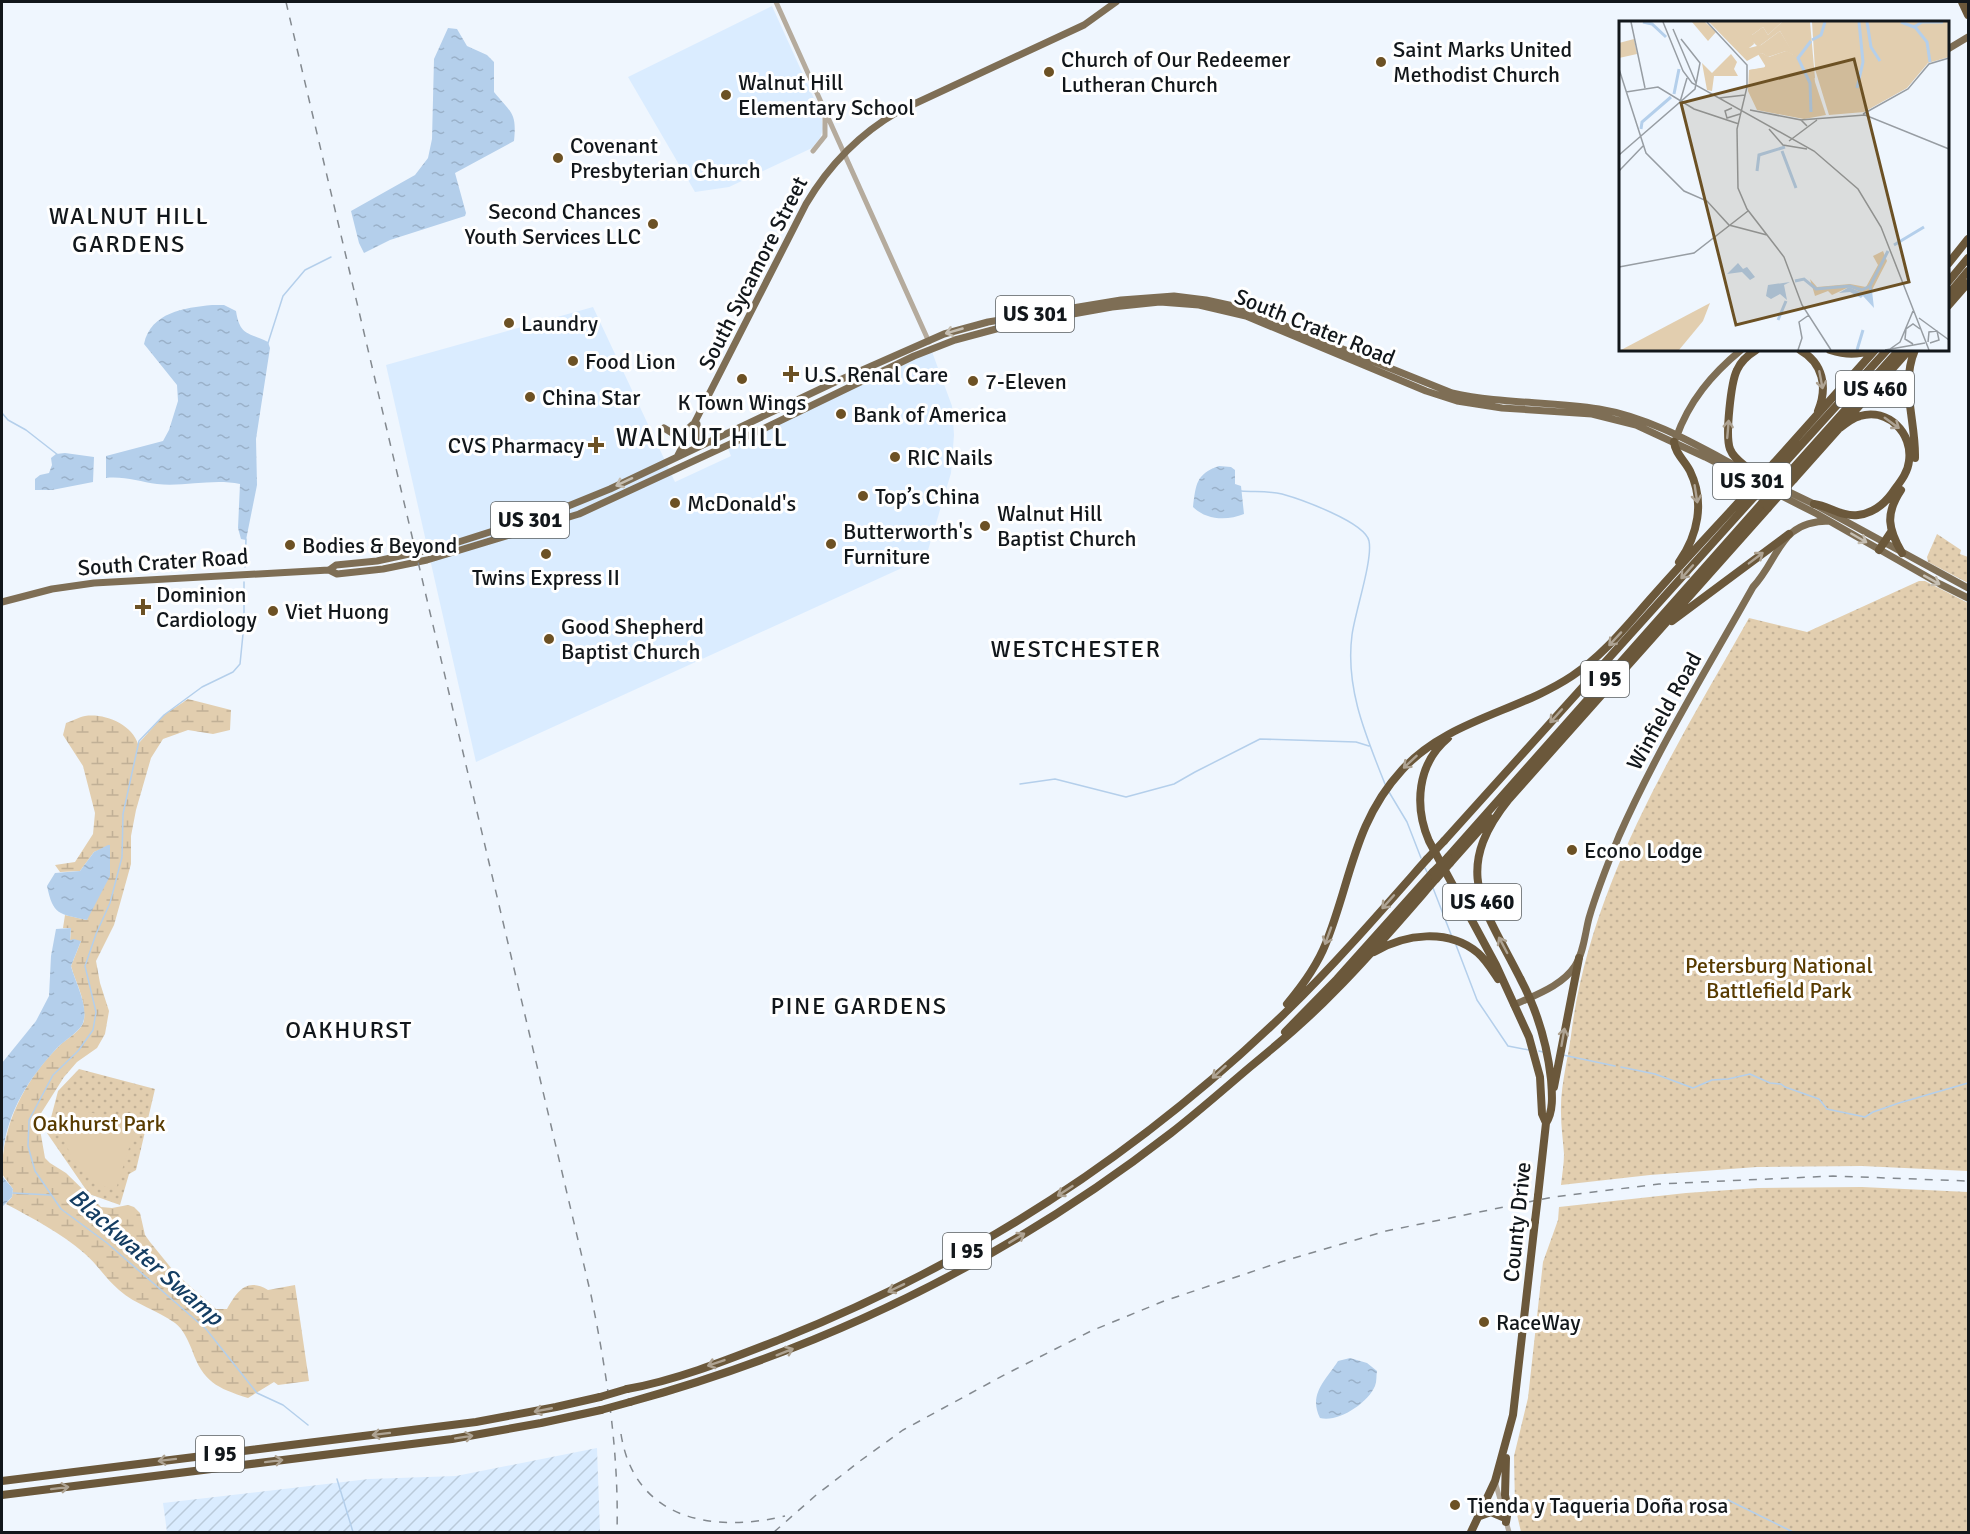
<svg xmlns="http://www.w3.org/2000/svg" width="1970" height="1534" viewBox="0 0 1970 1534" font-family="Signika,sans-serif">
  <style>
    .built { fill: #daecff }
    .industrial { fill: url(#industrial-furrows) }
    .wetland { fill: url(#wetland-marsh) }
    .park { fill: url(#park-dots) }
    .pitch { fill: #e2ceaf }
    .water { fill: url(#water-ripples) }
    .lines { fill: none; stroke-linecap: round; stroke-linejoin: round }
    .stream { stroke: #b4cfeb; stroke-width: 1.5 }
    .minor { stroke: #b5ab9d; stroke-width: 5 }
    .major { stroke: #7e6e55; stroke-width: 7 }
    .highway { stroke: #6b583b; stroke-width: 8 }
    .rail { stroke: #83898f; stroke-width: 1.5; stroke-dasharray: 8 8; stroke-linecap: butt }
    .highway-bridge { stroke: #6b583b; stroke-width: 8 }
    .oneway { stroke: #c5beb2 }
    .oneway2 { stroke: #aea393 }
    .poi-dot { fill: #6c5124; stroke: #fff; stroke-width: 2 }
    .labels { text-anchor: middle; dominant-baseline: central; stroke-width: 6; stroke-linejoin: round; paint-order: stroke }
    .shield { fill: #fff; stroke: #595d5f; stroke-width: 1.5 }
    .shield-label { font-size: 21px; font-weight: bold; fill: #12171b }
    .poi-label { font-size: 22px; fill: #12171b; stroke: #fff; text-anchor: start }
    .street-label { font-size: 22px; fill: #12171b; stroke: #fff }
    .park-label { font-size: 22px; fill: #583b00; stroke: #fff }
    .neighbourhood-label { font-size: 24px; letter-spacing: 1.5px; fill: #12171b; stroke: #fff }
    .water-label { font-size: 24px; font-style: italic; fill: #143d62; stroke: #fff }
    .quarter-label { font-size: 26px; letter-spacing: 1.5px; fill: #12171b; stroke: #fff }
    .inset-river { fill: none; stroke: #b4cfeb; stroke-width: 3 }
    .inset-road { fill: none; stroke: #979da3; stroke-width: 1.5 }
    .view { fill: #6c5124; fill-opacity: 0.15; stroke: #6c5124; stroke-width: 3 }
    .inset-edge { fill: none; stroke: #12171b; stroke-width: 3 }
  </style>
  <defs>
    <pattern id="industrial-furrows" width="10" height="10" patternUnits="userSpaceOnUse" patternTransform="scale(1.5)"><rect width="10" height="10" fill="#daecff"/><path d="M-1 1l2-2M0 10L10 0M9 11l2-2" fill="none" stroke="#bacada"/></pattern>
    <pattern id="wetland-marsh" width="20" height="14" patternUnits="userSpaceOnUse" patternTransform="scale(1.5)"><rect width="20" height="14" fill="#e2ceaf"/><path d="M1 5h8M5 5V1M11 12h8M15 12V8" fill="none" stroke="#c1b096"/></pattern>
    <pattern id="park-dots" width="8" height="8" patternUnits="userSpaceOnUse" patternTransform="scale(1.5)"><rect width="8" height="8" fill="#e2ceaf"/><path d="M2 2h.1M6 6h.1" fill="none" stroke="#c1b096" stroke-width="1.8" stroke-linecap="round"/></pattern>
    <pattern id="water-ripples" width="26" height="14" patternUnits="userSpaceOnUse" patternTransform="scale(1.5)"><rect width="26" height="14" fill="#b4cfeb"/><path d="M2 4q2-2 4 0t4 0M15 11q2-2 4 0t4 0" fill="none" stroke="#9ab1c9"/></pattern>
  </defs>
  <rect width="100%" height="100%" fill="#eff6fe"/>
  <path class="built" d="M772 6 821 114 823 129 820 138 812 148 729 187 695 192 628 77Z
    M593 307 675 482 731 456 727 446 931 349 952 406 954 435 951 473 926 557 476 762 386 365Z"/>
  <path class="industrial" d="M597 1448 600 1532H167L163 1503 369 1479 456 1476Z"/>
  <path class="wetland" d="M188 699 231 710 230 730 213 734 188 730 163 739 151 758 136 810 131 836V864L121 900 114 925 96 961 100 983 109 1011 105 1034 97 1048 77 1062 64 1077 38 1118 45 1158 50 1163 66 1173 101 1207 112 1208 128 1205 134 1207 140 1213 145 1235 150 1242 176 1274 216 1309H227C237 1292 246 1277 268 1290L295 1285 309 1381 278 1385 274 1382 248 1398C217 1388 203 1382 192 1350 188 1340 183 1329 175 1323 157 1310 136 1305 119 1290 106 1279 97 1264 84 1253 61 1233 34 1219 6 1204L12 1197 13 1189 2 1174C2 1124 24 1081 59 1046 66 1039 83 1030 84 1020 86 999 76 984 71 966L81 941H70L71 928H63L65 915 87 920 102 849 94 852 80 871 60 872 55 865 75 862 93 834 95 813 83 766 63 735 66 723C72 721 79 717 85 716 104 713 132 724 138 744L164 715Z"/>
  <path class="park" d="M1937 534 1961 550 1960 554 1968 557V583L1928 562 1927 557Z
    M1919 581H1925L1968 603V1171L1862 1166 1757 1167 1650 1175 1561 1185C1562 1175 1564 1164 1564 1154 1563 1140 1561 1126 1561 1113 1560 1085 1569 1056 1572 1028 1593 878 1676 747 1749 618L1807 632Z
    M79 1069 155 1089 136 1170 129 1174 120 1205 89 1194 47 1133 58 1091Z
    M1862 1187 1968 1192V1532H1521L1515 1506 1514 1456 1528 1398 1543 1262 1558 1220 1559 1207 1686 1193 1758 1188Z"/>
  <path class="pitch" d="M68 1108 133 1121 136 1126 116 1189C93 1188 67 1160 65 1137 64 1127 66 1117 68 1108Z"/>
  <path class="water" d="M448 28 457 29 467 46 487 55 494 62V92C511 113 517 112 514 141L455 173 466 213 465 216 390 240 364 253 359 243 351 211 415 175 428 158 432 139 434 59Z
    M212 305H224L236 311C240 336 248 332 268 342L270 348 256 439 257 485 246 540 241 539 238 528 240 484C213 478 185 487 157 484 140 482 124 476 106 478V456L163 441 169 430 178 401 177 385 144 344C151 312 184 308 212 305Z
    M65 453 94 457 93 482 52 490H35V479L40 475 49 473 52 465 51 458 56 454Z
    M1219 466 1231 467 1235 470V484L1241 486 1244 514C1227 521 1206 520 1193 507 1196 484 1196 474 1219 466Z
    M108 845H110V876L87 920C59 914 53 915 47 886L55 873 80 871 94 852Z
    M71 928 70 940 74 939 81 941 71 966C75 982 89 1006 83 1023 81 1030 63 1042 57 1048 29 1078 8 1111 3 1152 2 1159 0 1168 2 1175 4 1180 10 1184 13 1189L12 1197 2 1207V1063L36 1021 49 996 51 956 56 929Z
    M1350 1358 1367 1363 1377 1371C1376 1376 1377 1381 1375 1386 1368 1403 1338 1423 1320 1418 1308 1394 1326 1380 1338 1361Z"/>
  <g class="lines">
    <path class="stream" d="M268 343 283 296 305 270 331 257
      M2 413 8 420 26 430 58 455
      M1241 491C1255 492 1270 491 1282 494 1300 499 1365 522 1369 541 1373 560 1355 612 1352 635 1345 688 1366 736 1385 784
      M245 567 246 539
      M244 582V624L240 664 233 672 202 687 164 715 139 741 123 814 122 857 110 903 96 934 85 966 96 1012 93 1030 78 1051 53 1075 29 1120 28 1146 35 1171 61 1209 107 1243 206 1329 257 1393 283 1405 308 1425
      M1020 784 1055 779 1126 797 1174 784 1195 772 1260 739 1356 742 1369 746
      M1389 792 1407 822 1421 858
      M1425 868 1427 872
      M1433 888 1452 937
      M1456 945 1477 1000 1508 1046 1529 1050
      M1539 1051 1543 1052
      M1563 1055 1615 1066
      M1621 1067 1655 1074 1693 1088 1712 1080 1728 1079 1750 1074 1770 1083 1781 1084 1785 1087 1819 1099 1827 1109 1865 1117 1873 1112 1899 1103 1968 1083
      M13 1193 50 1195
      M337 1479 353 1532
      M1728 1500 1793 1532"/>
    <path class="minor" d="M776 2 929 342
      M813 151 825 136V118
      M1495 1481 1509 1532"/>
    <path class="major" d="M1948 49 1968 37
      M697 424V437L703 442H710
      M664 428 677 436 682 434 692 425
      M1676 438C1689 401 1712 374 1741 350
      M677 457 806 204C829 165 859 134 899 111L1084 25 1116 2
      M1764 480 1814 504 1968 588
      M329 570 337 574 383 569 427 560 579 514 765 428 914 356 955 340 1011 325 1112 307 1160 302 1199 305 1246 316 1426 391 1457 401 1502 408 1592 414 1636 425 1705 457 1817 514 1940 584 1968 598
      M2 602 52 589 94 583 329 570 336 565 377 561 446 546 556 511 610 489 833 383 944 334 988 322 1121 300 1174 296 1206 300 1238 307 1452 393C1501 404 1550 401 1599 409 1654 418 1703 449 1751 474
      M1514 1005C1535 995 1562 986 1575 966 1584 952 1585 933 1589 918 1597 890 1608 863 1619 836 1657 750 1707 669 1753 587 1780 558 1779 521 1829 521"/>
    <path class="highway" d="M1962 2 1968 15
      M1948 264 1968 239
      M1948 282 1968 258
      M1948 295 1968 271
      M1948 306 1968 283
      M1800 350C1823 363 1828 387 1818 411
      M1830 350C1846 355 1857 355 1873 350
      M1674 442C1675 453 1685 461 1690 471 1705 502 1698 535 1679 562
      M1915 458C1916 421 1900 385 1915 350
      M1774 463 1875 350
      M1780 468 1887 350
      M1788 474 1899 350
      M1755 476C1748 465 1735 462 1730 449 1725 436 1731 382 1737 370 1741 361 1748 355 1756 350
      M1794 479 1909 350
      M1901 490C1885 514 1888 529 1902 553
      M1814 504C1829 506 1842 517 1858 515 1875 513 1886 503 1895 489 1901 481 1908 472 1909 461 1913 433 1888 408 1860 416 1852 418 1846 423 1840 428
      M1879 550 1891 532
      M1672 621 1789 534
      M1448 738C1417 764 1414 806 1429 841L1496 965 1529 1037 1540 1077 1542 1114 1546 1123
      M1444 841 1754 497
      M1448 857 1762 503
      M1450 863 1490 818
      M1374 952C1405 934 1448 928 1478 953 1486 960 1492 970 1498 979
      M1287 1004C1303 985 1317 966 1326 943 1351 881 1354 822 1402 770 1447 720 1518 712 1572 676 1604 655 1628 624 1653 596 1684 561 1716 527 1748 492
      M1285 1032 1337 979 1433 872
      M1554 1087 1579 958
      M1538 1196 1546 1123C1554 1111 1552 1093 1551 1079 1547 1043 1537 1010 1520 978 1485 908 1450 872 1509 799L1768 508
      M627 1389C678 1380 732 1358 781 1339 970 1264 1141 1153 1288 1010 1337 962 1382 910 1427 859
      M630 1402C826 1348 1010 1258 1171 1133 1198 1112 1224 1089 1250 1067 1279 1043 1308 1019 1334 992 1370 956 1403 917 1436 879
      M1506 1458 1505 1495 1508 1510 1506 1522
      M2 1481 476 1422 556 1407 600 1397
      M2 1495 452 1439 541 1423 601 1410
      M1480 1516 1491 1512 1505 1518
      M1471 1532 1495 1481 1513 1415 1535 1221"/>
    <path class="rail" d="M286 2 591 1295C607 1374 619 1452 617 1532
      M621 1434C634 1518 710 1534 785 1516
      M774 1532 815 1496 860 1461 903 1430 1006 1374 1091 1331 1164 1301 1284 1261 1386 1231 1553 1197 1659 1184 1833 1176 1968 1181"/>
    <path class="highway-bridge" d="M1748 492 1774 463
      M1754 497 1780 468
      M1762 503 1788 474
      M1768 508 1794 479
      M1427 859 1444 841
      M1433 872 1448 857
      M1436 879 1450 863
      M1535 1221 1538 1196
      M600 1397 627 1389
      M601 1410 630 1402"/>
  </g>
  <defs><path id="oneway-shaft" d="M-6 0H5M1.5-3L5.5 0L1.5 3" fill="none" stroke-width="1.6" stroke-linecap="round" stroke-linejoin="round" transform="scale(1.5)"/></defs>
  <g class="oneway">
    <use href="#oneway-shaft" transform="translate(954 331) rotate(164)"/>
    <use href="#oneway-shaft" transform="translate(624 482) rotate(155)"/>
    <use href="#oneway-shaft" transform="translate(1859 538) rotate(30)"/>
    <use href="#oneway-shaft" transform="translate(1932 580) rotate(29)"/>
  </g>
  <g class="oneway2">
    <use href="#oneway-shaft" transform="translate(1821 380) rotate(79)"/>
    <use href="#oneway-shaft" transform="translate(1892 423) rotate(36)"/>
    <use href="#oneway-shaft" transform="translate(1728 429) rotate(-85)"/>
    <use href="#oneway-shaft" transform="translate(1696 494) rotate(81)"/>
    <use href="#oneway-shaft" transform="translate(1756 558) rotate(-37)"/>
    <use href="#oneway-shaft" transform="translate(1687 572) rotate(132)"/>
    <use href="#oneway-shaft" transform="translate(1615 639) rotate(133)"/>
    <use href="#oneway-shaft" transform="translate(1556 716) rotate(132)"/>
    <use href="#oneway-shaft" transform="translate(1410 762) rotate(137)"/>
    <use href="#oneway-shaft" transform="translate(1388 902) rotate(132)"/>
    <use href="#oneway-shaft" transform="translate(1328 936) rotate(110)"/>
    <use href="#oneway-shaft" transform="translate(1503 945) rotate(-118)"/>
    <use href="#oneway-shaft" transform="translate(1563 1037) rotate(-80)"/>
    <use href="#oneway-shaft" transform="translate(1219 1072) rotate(138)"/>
    <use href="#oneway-shaft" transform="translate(1065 1191) rotate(147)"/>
    <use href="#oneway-shaft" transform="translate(1017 1238) rotate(-31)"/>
    <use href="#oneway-shaft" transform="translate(896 1288) rotate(154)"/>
    <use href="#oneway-shaft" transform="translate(785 1352) rotate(-22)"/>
    <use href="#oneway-shaft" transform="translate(716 1363) rotate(161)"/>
    <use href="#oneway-shaft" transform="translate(543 1410) rotate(169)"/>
    <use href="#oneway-shaft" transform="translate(381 1434) rotate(173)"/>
    <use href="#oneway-shaft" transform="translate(464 1437) rotate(-9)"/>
    <use href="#oneway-shaft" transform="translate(167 1460) rotate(173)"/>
    <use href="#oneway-shaft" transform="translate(274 1461) rotate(-7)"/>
    <use href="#oneway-shaft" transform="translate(60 1488) rotate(-7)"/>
  </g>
  <g class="poi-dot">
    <circle cx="1381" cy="62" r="6"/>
    <circle cx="1049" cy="72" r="6"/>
    <circle cx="726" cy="95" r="6"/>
    <circle cx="558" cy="158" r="6"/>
    <circle cx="653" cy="224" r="6"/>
    <circle cx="509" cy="323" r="6"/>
    <circle cx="573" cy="361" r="6"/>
    <path d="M788 365h6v6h6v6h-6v6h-6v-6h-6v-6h6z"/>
    <circle cx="742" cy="379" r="6"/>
    <circle cx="973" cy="381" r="6"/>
    <circle cx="530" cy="397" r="6"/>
    <circle cx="841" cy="414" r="6"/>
    <path d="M593 436h6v6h6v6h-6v6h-6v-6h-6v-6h6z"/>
    <circle cx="895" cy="457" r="6"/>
    <circle cx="863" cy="496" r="6"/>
    <circle cx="675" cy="503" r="6"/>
    <circle cx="985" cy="526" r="6"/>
    <circle cx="831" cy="544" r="6"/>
    <circle cx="290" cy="545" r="6"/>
    <circle cx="546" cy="554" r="6"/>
    <path d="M140 598h6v6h6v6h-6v6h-6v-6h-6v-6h6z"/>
    <circle cx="273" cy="611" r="6"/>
    <circle cx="549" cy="639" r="6"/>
    <circle cx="1572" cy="850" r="6"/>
    <circle cx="1484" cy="1322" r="6"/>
    <circle cx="1455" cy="1505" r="6"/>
  </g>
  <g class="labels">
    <g class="shield">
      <rect x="996" y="296" width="78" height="36" rx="4.5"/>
      <rect x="1836" y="371" width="78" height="36" rx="4.5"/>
      <rect x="1713" y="463" width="78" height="36" rx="4.5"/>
      <rect x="491" y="502" width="78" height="36" rx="4.5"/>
      <rect x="1581" y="661" width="48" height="36" rx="4.5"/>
      <rect x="1443" y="884" width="78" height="36" rx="4.5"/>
      <rect x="943" y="1233" width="48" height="36" rx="4.5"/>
      <rect x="196" y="1436" width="48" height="36" rx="4.5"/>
    </g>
    <g class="shield-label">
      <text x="1035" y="314">US 301</text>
      <text x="1875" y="389">US 460</text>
      <text x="1752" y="481">US 301</text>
      <text x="530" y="520">US 301</text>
      <text x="1605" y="679">I 95</text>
      <text x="1482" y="902">US 460</text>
      <text x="967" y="1251">I 95</text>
      <text x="220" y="1454">I 95</text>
    </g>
    <g class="poi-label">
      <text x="1393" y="49">Saint Marks United<tspan x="1393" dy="25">Methodist Church</tspan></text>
      <text x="1061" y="59">Church of Our Redeemer<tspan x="1061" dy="25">Lutheran Church</tspan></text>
      <text x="738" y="82">Walnut Hill<tspan x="738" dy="25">Elementary School</tspan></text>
      <text x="570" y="145">Covenant<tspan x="570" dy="25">Presbyterian Church</tspan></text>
      <text x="641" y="211" text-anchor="end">Second Chances<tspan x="641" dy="25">Youth Services LLC</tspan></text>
      <text x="521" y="323">Laundry</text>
      <text x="585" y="361">Food Lion</text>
      <text x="804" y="374">U.S. Renal Care</text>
      <text x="985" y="381">7-Eleven</text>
      <text x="542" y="397">China Star</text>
      <text x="742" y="402" text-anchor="middle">K Town Wings</text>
      <text x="853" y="414">Bank of America</text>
      <text x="584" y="445" text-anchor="end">CVS Pharmacy</text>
      <text x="907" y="457">RIC Nails</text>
      <text x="875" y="496">Top’s China</text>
      <text x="687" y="503">McDonald's</text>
      <text x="997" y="513">Walnut Hill<tspan x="997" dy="25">Baptist Church</tspan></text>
      <text x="843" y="531">Butterworth's<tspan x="843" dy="25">Furniture</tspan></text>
      <text x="302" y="545">Bodies &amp; Beyond</text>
      <text x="546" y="577" text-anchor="middle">Twins Express II</text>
      <text x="156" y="594">Dominion<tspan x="156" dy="25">Cardiology</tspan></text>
      <text x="285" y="611">Viet Huong</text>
      <text x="561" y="626">Good Shepherd<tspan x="561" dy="25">Baptist Church</tspan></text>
      <text x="1584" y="850">Econo Lodge</text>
      <text x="1496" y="1322">RaceWay</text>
      <text x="1467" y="1505">Tienda y Taqueria Doña rosa</text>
    </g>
    <g class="street-label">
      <text transform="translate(753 273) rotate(-63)">South Sycamore Street</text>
      <text transform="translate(1315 327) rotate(22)">South Crater Road</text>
      <text transform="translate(163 562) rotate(-4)">South Crater Road</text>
      <text transform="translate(1664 711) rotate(-61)">Winfield Road</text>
      <text transform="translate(1517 1222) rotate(-84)">County Drive</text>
    </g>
    <g class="park-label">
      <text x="1779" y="965">Petersburg National<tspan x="1779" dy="25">Battlefield Park</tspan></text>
      <text x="99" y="1123">Oakhurst Park</text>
    </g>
    <g class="neighbourhood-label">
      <text x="129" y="216">WALNUT HILL<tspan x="129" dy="28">GARDENS</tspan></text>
      <text x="1076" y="649">WESTCHESTER</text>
      <text x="859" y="1006">PINE GARDENS</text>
      <text x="349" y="1030">OAKHURST</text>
    </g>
    <g class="water-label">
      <text transform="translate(146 1257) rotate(41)">Blackwater Swamp</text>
    </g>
    <g class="quarter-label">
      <text x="702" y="438">WALNUT HILL</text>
    </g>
  </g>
  <g transform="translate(1619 21)">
    <rect width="330" height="330" fill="#eff6fe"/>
    <path d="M91 282 84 300 60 329H2Z" fill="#e2ceaf"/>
    <path d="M163 1H191L196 57 181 62 154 49H130L147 46 139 33 143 32 150 36 167 30 175 35 161 10 139 26 133 20V14L144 6 149 14ZM112 33 118 41 115 48 119 55H95L93 70 88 69 83 42 93 52Z" fill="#e2ceaf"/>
    <path d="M264 230 268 240 253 269 244 272 230 266 213 274 209 270 196 275 191 258 198 266 231 263 247 266 259 244 254 235Z" fill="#e2ceaf"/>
    <path d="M73 1H86L97 11 89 20ZM90 1H163L149 14 144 6 133 14 135 23 130 27 142 24 161 10 176 35 167 30 149 36 143 32 128 40Z" fill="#e2ceaf"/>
    <path d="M193 1H330V36L309 42 288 67 245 91 210 94 196 48ZM15 18 18 33 0 37V22ZM191 20 196 61 207 94 185 98 138 89 129 70 130 49 145 47 152 36 168 30 180 37Z" fill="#e2ceaf"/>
    <path d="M119 242 124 248 128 246 136 256 131 259 123 251 108 253ZM171 261 165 264 168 279 161 273 152 278 147 275 149 264ZM230 266 244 272 253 270 255 287 244 275 242 277 231 271 220 272Z" fill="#b4cfeb"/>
    <path class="inset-river" d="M24 1 33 3 47 16M248 1 252 26 261 40M282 1 295 6 303 1H324M296 6 308 21 311 41M193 19 202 14 206 1M192 20 179 37 191 62 192 91M238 67 244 41 240 1M55 73 60 48M22 108 23 101 52 76M163 130 177 167M138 150 140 134 166 126M275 224 305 206M176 260 185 258 197 268 231 265 243 269 251 265M252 271 251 265 269 230M159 299 167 280M238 329 244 309"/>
    <path class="inset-road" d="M12 1 26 67M44 1 64 50 73 62 195 130 239 168 262 206 310 329M88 1 128 44V66L118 108 119 167 128 188 165 236 183 284 212 329M54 8 77 62M0 48 27 132 65 170 88 180 110 204 148 214M7 71 39 66 75 88 120 103M100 77 126 74M61 81 68 57M113 87 106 90 108 97 121 93M131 89 182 99 188 105M244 93 289 68 310 43 330 37M181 99 246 94 330 128M150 108 164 124 188 128M170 120 198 99M0 134 76 68 81 42 62 18M0 150 24 125M0 246 75 232 129 190M300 297 330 319M309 321 310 311 318 310 320 319 311 322M294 323 286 318 287 308 294 303 301 308M271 328 281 321 294 290M179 329 183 317 180 301 190 294M266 329 306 322"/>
    <path class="view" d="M235 38 290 261 117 304 62 82Z"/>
    <rect width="330" height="330" class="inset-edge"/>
  </g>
  <rect width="1970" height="1534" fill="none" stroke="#12171b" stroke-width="6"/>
</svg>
